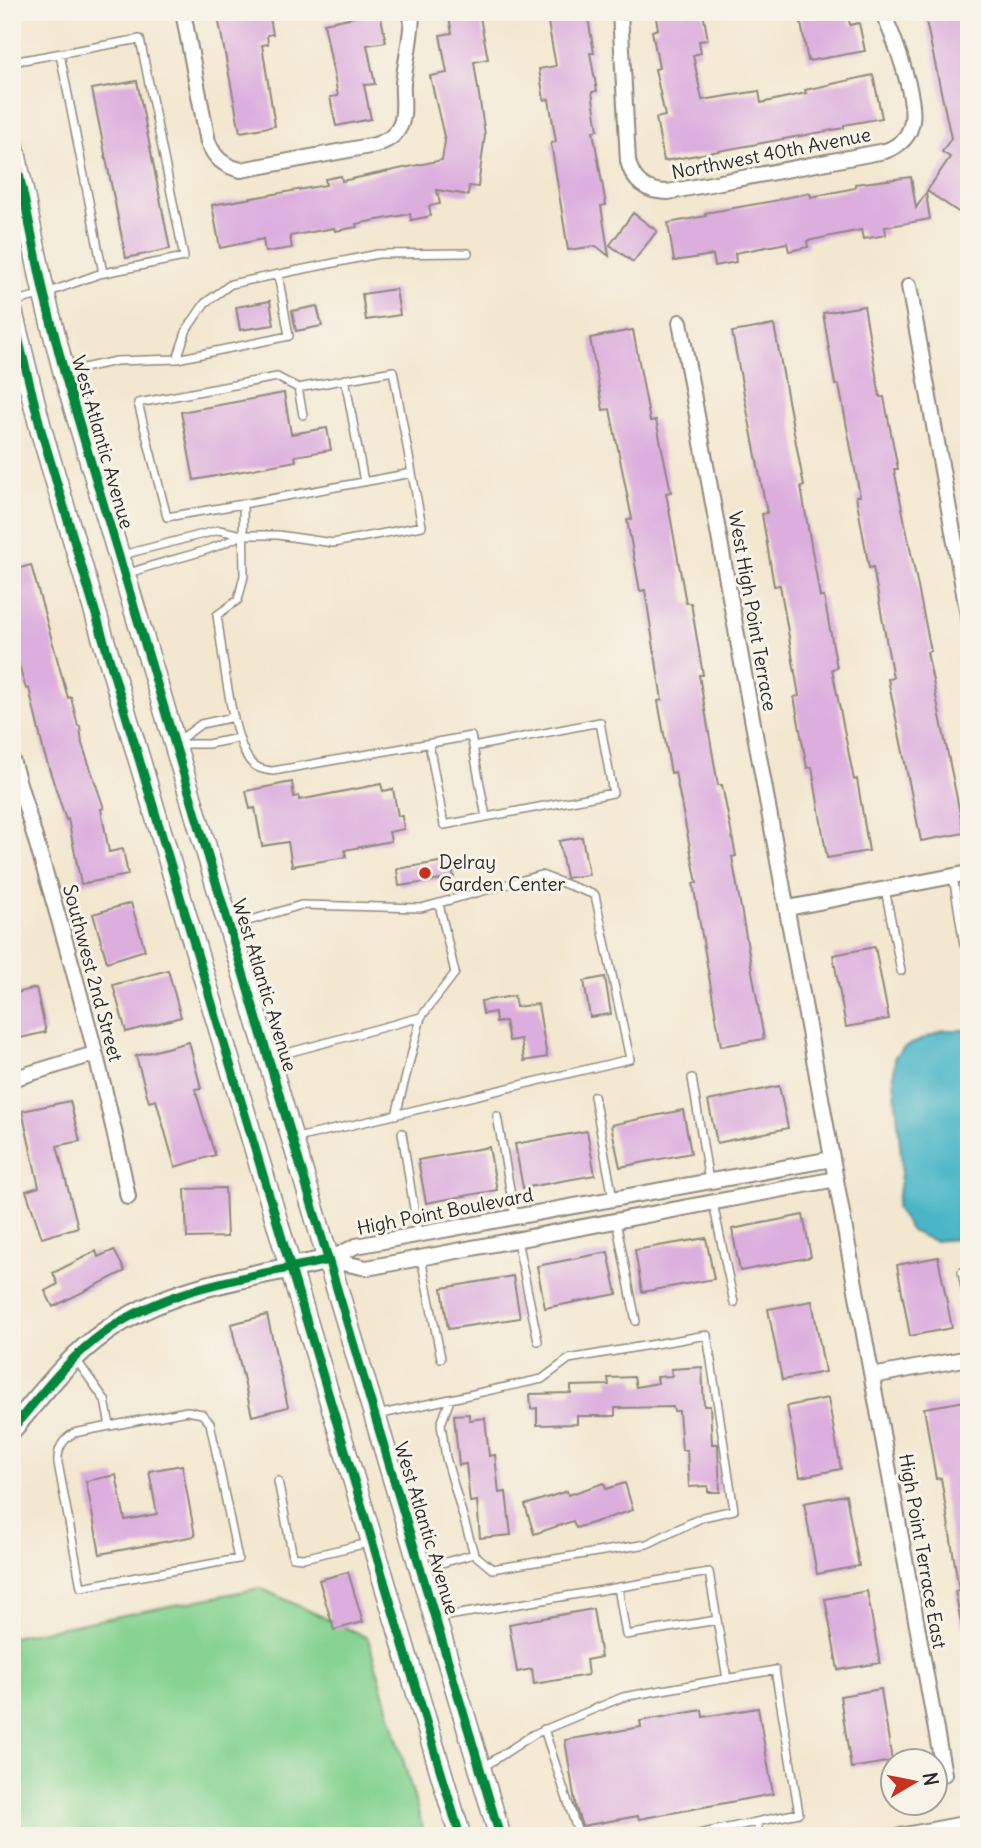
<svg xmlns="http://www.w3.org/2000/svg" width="981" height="1848" viewBox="0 0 981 1848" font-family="Delius,sans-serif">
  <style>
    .green { fill: #86d391; stroke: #587f5e; stroke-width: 2 }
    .water { fill: #4ab6c7; stroke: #3a7079; stroke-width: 2 }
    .building { fill: #dcaede }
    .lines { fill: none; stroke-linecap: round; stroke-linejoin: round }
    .lane-casing { stroke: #8f897e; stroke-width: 10 }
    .street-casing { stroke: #8f897e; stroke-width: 18 }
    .secondary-casing { stroke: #8f897e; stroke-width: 23 }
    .primary-casing { stroke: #8f897e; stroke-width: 24 }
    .lane { stroke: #fff; stroke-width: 7 }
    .street { stroke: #fff; stroke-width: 14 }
    .secondary { stroke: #fff; stroke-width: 19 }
    .primary { stroke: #fff; stroke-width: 21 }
    .cycleway-casing { stroke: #f7f3e8; stroke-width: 13 }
    .cycleway { stroke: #00873e; stroke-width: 9 }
    .poi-dot { fill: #c8321e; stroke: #f7f3e8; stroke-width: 2.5 }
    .labels { text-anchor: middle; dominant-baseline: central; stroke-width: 6; stroke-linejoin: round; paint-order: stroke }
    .street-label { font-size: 19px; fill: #2b2b2b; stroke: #f7f3e8 }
    .poi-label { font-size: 19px; fill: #2b2b2b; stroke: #f7f3e8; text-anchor: start }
  </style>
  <rect width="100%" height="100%" fill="#f7f3e8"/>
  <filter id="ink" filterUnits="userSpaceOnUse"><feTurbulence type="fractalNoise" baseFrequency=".0143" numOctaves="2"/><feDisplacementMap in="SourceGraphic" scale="14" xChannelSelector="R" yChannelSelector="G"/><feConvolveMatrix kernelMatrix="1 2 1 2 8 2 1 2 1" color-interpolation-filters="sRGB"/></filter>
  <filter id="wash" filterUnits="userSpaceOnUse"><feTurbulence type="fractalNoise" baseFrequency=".00686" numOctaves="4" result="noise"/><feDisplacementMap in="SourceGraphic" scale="28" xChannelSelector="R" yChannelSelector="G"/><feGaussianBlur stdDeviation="1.57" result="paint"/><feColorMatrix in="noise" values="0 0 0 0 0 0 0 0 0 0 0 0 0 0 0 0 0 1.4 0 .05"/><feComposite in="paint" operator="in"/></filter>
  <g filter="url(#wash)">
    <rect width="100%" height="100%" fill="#f3e7d0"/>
    <path class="green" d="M260 1588 368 1638 425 1836H12V1637Z"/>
    <path class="water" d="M943 1030H969V1238L934 1241 911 1231 896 1208 902 1167 894 1078 895 1056 905 1047Z"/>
    <g id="blocks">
      <path class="building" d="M217 12H269L273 34 267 35 268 44 262 45 275 126 240 132Z
        M380 12 386 42 367 45 375 84 364 85 371 119 336 126 330 97 338 96 324 23Z
        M448 12H479L488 59 474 62 485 135 478 187 469 186 468 195 437 190 440 204 429 206 431 216 411 220 410 214 356 224 357 227 335 231 334 228 290 236 292 248 265 252 263 239 220 248 212 205 326 185 325 179 341 176 342 181 442 160 445 141 430 76 447 73 440 35 452 33Z
        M546 12H587L594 53H590L597 91 592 92 598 130 593 131 606 205 601 206 609 256 596 246 568 250 551 143 556 142 549 99 544 100 539 69 556 66Z
        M655 12H703L708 40 699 41 701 53 693 55 702 100 759 91 761 103 806 93 805 90 873 75 882 118 844 125V128L664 161 656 118 665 116 655 69 659 68 652 31 658 29Z
        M799 12H847L850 25 859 23 865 51 808 61Z
        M924 12H969V200L960 213 927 191 950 157 942 152 951 138Z
        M137 81 170 249 126 258 92 89Z
        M911 177 916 208 926 193 930 219 885 227 886 235 863 239 861 230 807 241 808 247 789 251 787 243 735 253 736 262 715 266 713 255 674 261 668 223 706 216 705 213 779 200V199L810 193 811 197 855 188V184Z
        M633 213 657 231 633 262 610 245Z
        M396 289 400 315 366 320 362 294Z
        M270 301 274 325 240 330 236 307Z
        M317 306 322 326 296 331 292 311Z
        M864 306 880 397H884L898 469H894L931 651 927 652 964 833 921 841 888 679 893 678 873 567 869 568 856 496H860L839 385H835L823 313Z
        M774 325 804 486 801 487 820 597H824L837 668 832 669 854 780 857 779 869 851 827 858 812 767 807 768 794 697 799 696 780 585 774 586 762 514 767 513 732 332Z
        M633 330 650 421 656 420 671 492 666 493 686 603H691L703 675H699L718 785H722L736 856 732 857 764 1039 721 1046 693 883H697L675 772 671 773 658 701 662 700 645 590 640 591 627 520 632 519 610 409 603 410 590 338Z
        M284 393 291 434 327 428 331 450 295 456 296 461 194 480 181 412Z
        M31 565 68 698 71 697 78 726H80L82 744 104 808 101 809 109 852 123 849 128 875 81 884 68 819 66 820 44 753 29 688 26 689 12 641V570Z
        M292 782 294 797 299 796V800L381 784 383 791 393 789 398 816H402L404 829 389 832 391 841 345 850 346 857 292 866 288 842 262 846 255 808 250 809 246 791Z
        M582 837 589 875 566 878 559 841Z
        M451 860 454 878 399 886 397 869Z
        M131 903 145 950 107 962 93 914Z
        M875 947 889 1019 846 1027 833 955Z
        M168 970 181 1017 126 1032 113 985Z
        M605 977 611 1014 590 1017 584 981Z
        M36 988 46 1032 12 1040V994Z
        M514 996 516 1007 538 1004 547 1057 524 1061 521 1039 509 1041 505 1021 496 1023 495 1012 483 1014 481 1001Z
        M189 1042 201 1088 195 1089 215 1155 175 1167 156 1100 149 1102 136 1056Z
        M779 1086 788 1128 717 1143 708 1101Z
        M70 1101 80 1141 57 1146 78 1227 42 1238 26 1191 39 1187 22 1111Z
        M683 1110 691 1153 620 1167 611 1125Z
        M587 1131 595 1175 523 1188 515 1144Z
        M489 1147 497 1190 426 1203 418 1160Z
        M225 1188 227 1237 187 1238 185 1189Z
        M803 1215 811 1257 740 1271 732 1229Z
        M706 1238 714 1279 642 1292 635 1250Z
        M114 1250 125 1271 53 1307 45 1291 58 1284 53 1273 96 1251 98 1257Z
        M608 1252 617 1294 545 1308 537 1266Z
        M938 1257 952 1328 910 1336 897 1265Z
        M513 1276 520 1318 448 1329 442 1288Z
        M812 1301 825 1372 782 1380 768 1309Z
        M267 1315 288 1407 252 1416 231 1324Z
        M702 1367 704 1406H710L712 1444H718V1447L720 1492H708V1486L689 1487 687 1450H682L679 1411H674L673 1407 615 1408V1416H577V1424L537 1425V1408L531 1409 530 1394 571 1393V1386L609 1385 608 1378 634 1377 636 1387 658 1383 657 1377 672 1376 671 1369Z
        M828 1398 841 1469 800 1477 787 1406Z
        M966 1401 969 1420V1627L962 1628 955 1591 959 1590 941 1478 936 1479 924 1408Z
        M469 1414V1420L485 1418 489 1456 495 1455 499 1493 506 1492 511 1535 480 1538 477 1501 470 1502 466 1464 459 1465 454 1415Z
        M182 1465 195 1536 100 1554 86 1481 116 1475 125 1520 157 1514 149 1471Z
        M604 1483 606 1489 625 1483 633 1510 576 1528 573 1521 534 1534 525 1505 567 1491 568 1495Z
        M846 1495 859 1566 817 1574 804 1503Z
        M348 1572 363 1622 334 1630 319 1580Z
        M867 1591 880 1663 838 1670 825 1599Z
        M593 1609 601 1657 586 1660 588 1675 534 1684 532 1669 517 1672 509 1624Z
        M881 1689 892 1761 851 1768 840 1696Z
        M758 1708 773 1794 639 1819 638 1816 582 1826 576 1808 565 1740 641 1727 640 1721 702 1710 703 1717Z"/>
    </g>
  </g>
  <g filter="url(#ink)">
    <use href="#blocks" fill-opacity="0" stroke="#8f897e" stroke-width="2"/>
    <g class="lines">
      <g class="lane-casing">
        <path id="lane" d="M60 54 103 273
          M12 62 140 39 184 257 99 274 44 294 12 302
          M177 359 187 329 205 303 231 284 378 254 468 253
          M65 372 116 361 177 359 289 336 278 274
          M345 379 364 482
          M303 415 298 388 393 371 412 473 243 504 244 576 238 600 217 615C222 648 231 735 249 760 255 768 263 770 273 771L471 736 486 817
          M243 504 167 517 138 403 277 377 298 388
          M122 555 219 530 242 535H278L333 543 422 526 412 473
          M127 574C165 559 206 555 241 535
          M178 741 201 724 234 717
          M179 744H208L239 738
          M429 744 444 825 613 793 600 722 473 747
          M953 876 964 945
          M885 889 901 971
          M232 926 301 905 421 908 541 875 595 895 630 1059 293 1139
          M272 1057 421 1017
          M692 1078 709 1181
          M594 1096 613 1198
          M396 1115 421 1017 455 973 439 904
          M497 1116 515 1217
          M402 1133 418 1234
          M713 1203 734 1303
          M616 1221 636 1321
          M517 1240 538 1341
          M421 1258 441 1358
          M962 1272 969 1308
          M75 1358 105 1400 110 1426
          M450 1400 441 1424 446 1458 474 1554
          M187 1411 202 1414 210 1423 238 1559 81 1587 58 1463C57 1449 62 1440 74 1433Z
          M377 1415 542 1379 569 1359 707 1335 734 1510 703 1517 647 1544 492 1569 474 1554 424 1568
          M278 1481 293 1557 303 1558 368 1543
          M618 1587 626 1635 717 1620
          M436 1618 709 1572 727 1679
          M544 1729 579 1836
          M482 1768 534 1734 623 1697 775 1670 799 1813 689 1836
          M757 1822 759 1836"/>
      </g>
      <g class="street-casing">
        <path id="street" d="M183 12 208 142C215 159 224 166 241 170L375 145C386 141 395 137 400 126 406 113 402 97 403 83 406 59 412 36 412 12
          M620 12 628 161C633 182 646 192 668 192L885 151C899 146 910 137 912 121 916 96 894 36 882 12
          M909 286 969 621
          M680 322 944 1774
          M12 760C55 905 99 1049 128 1197
          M788 908 969 873
          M12 1079 94 1054
          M328 1260 367 1268 836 1179
          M328 1260 356 1246 832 1159
          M872 1376 969 1358
          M900 1836 969 1823"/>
      </g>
      <g class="secondary-casing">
        <path id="secondary" d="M12 1429C41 1395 68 1358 105 1332 171 1285 252 1277 328 1260"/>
      </g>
      <g class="primary-casing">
        <path id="primary" d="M12 140 44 294 64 372 500 1836
          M12 313 41 430 460 1836"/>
      </g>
      <use href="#lane" class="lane"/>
      <use href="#street" class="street"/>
      <use href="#secondary" class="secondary"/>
      <use href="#primary" class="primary"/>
      <g class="cycleway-casing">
        <path id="cycleway" d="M12 140 44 294 64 372 500 1836
          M12 313 41 430 460 1836
          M12 1429C41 1395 68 1358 105 1332 171 1285 252 1277 328 1260"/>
      </g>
      <use href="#cycleway" class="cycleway"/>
    </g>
  </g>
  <circle class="poi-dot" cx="425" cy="873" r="7"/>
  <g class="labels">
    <g class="street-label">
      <text transform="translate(771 153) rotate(-11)">Northwest 40th Avenue</text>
      <text transform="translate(103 442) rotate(74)">West Atlantic Avenue</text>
      <text transform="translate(753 611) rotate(80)">West High Point Terrace</text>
      <text transform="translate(93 973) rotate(75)">Southwest 2nd Street</text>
      <text transform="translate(265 985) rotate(73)">West Atlantic Avenue</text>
      <text transform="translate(445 1211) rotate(-11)">High Point Boulevard</text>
      <text transform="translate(427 1528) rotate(73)">West Atlantic Avenue</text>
      <text transform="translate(923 1551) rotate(80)">High Point Terrace East</text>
    </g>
    <g class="poi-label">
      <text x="439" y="862">Delray<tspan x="439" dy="22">Garden Center</tspan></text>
    </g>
  </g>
  <rect width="981" height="1848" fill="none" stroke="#f7f3e8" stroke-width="42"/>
  <g transform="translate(914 1782) rotate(80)"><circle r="33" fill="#f7f3e8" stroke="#a5a39c" stroke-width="2"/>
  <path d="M0-5L12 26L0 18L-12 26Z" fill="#c8321e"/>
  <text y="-10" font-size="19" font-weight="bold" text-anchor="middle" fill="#2b2b2b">N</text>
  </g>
</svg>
